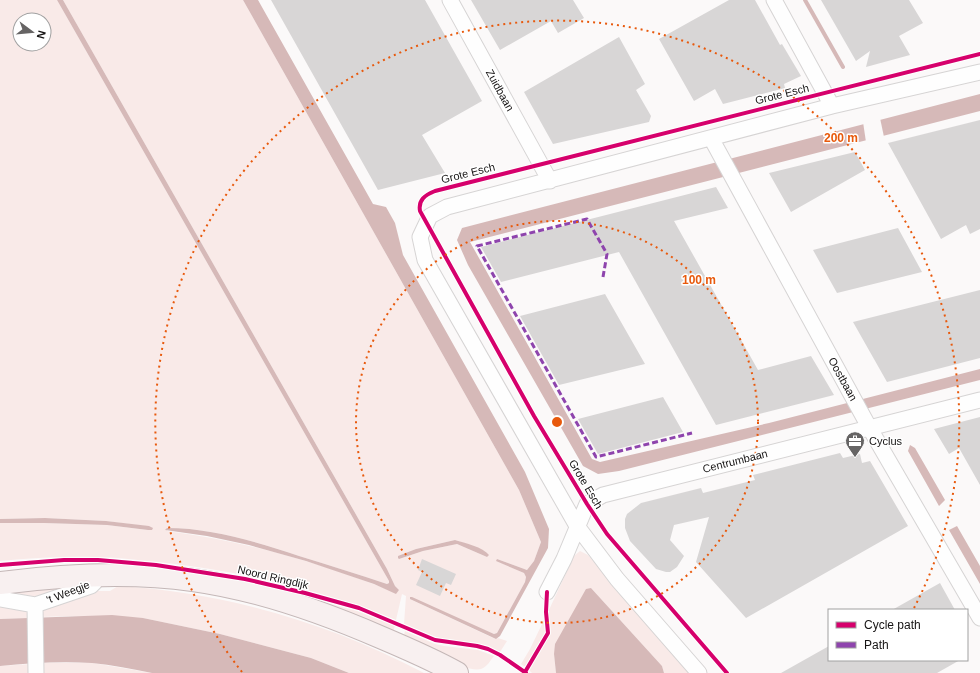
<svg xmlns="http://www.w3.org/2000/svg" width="980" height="673" viewBox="0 0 980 673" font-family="Arial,sans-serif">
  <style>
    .green { fill: #f9eae8; fill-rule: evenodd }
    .water { fill: #d6b9b8 }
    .pier { fill: #fbf9f9 }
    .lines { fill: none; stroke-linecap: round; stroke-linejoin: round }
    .stream { stroke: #d6b9b8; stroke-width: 4 }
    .building { fill: #d8d6d6 }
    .minor-casing { stroke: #d6d4d4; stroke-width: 17 }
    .primary-casing { stroke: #c4b7b7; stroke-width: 24 }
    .minor { stroke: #fefefe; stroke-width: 15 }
    .primary { stroke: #f8f0f0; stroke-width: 22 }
    .quiet { stroke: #8e44ad; stroke-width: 3; stroke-dasharray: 6 3; stroke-linecap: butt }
    .cycleway-casing { stroke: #fff; stroke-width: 6 }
    .cycleway { stroke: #d6006c; stroke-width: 4 }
    .ring { fill: none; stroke: #e8590c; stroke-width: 2; stroke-dasharray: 2 4 }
    .labels { text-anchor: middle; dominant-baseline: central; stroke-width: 3; stroke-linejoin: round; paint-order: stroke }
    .street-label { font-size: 11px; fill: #151313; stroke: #fff }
    .poi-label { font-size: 11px; fill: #151313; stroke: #fff; text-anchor: start }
    .centre { fill: #e8590c; stroke: #fff; stroke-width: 2 }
    .ring-label { font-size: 12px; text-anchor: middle; font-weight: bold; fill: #e8590c; stroke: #fff; stroke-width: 3; stroke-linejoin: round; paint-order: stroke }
  </style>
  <rect width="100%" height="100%" fill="#fbf9f9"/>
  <path class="green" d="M0 0H57L389 581V583L387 584C358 574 328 565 299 556 256 542 212 528 167 528V531C245 541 323 563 396 593L399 590 395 586 387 569 63 0H243L519 490 541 542 534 561 527 570 497 559V561L524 573 526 577 525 582 497 633 494 634 410 599 491 637 496 639 498 638 507 641 500 652 478 643 446 640 436 637 404 624 406 596 402 594 396 620C320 589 239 571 158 562 136 560 115 557 94 557 63 556 31 558 0 561V523H44L107 525 148 530 152 527 106 521 45 518 0 519ZM20 20H44V44H20ZM455 540 473 546 486 552 487 557 457 544 423 551 399 559 416 549Z
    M580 551 588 555 693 673H664L662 666 591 588 554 654 556 673H532L530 671V669L549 636 550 632 548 612 574 556Z
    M78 585 34 599 0 594Z
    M118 586C224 592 330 623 424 673H349L311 658 220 634 143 618 68 616 41 617V614L47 606 89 591H110Z
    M261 586 357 611 395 626 391 636Z
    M0 603 29 610V618L0 619Z
    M544 620 545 633 544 637 526 666H524L521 664 530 649Z
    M405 631 435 644 444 646 478 650 494 656C490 661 487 667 481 669 467 673 421 650 406 643L404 635Z
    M43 663H93L152 673H44Z
    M31 664 28 673H0V666Z"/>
  <path class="water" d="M57 0H63L387 569 395 586 399 590 396 594 374 584 306 561 249 545 207 536 165 530 167 528C212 528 256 542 299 556 328 565 358 574 387 584L389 583V581Z
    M243 0H258L373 204 386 207 395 223 403 255 525 472 549 529 548 548 500 636 496 639 410 599V597H412L494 634 497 633 525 582 526 577 524 573 496 561 497 559 527 570 534 561 541 542 519 490Z
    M980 94V111L470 242 592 459 600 462 769 423 980 369V380L619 471 598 474 583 466 468 265 457 240 462 228Z
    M910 445 915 448 945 500 939 506 908 451Z
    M45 518 106 521 149 526 153 528 152 530H148L107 525 44 523H0V519Z
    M957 526 980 566V584L949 530Z
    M455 540C465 543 483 547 489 555L487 557 457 544 423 551 399 559 398 558V556L416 549Z
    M591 588 662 666 664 673H556L554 654 555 644 586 589Z
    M112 615 143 618 220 634 311 658 349 673H152C132 669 112 665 92 663 61 661 30 663 0 666V619Z"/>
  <path class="pier" d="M880 118 884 137 866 142 863 122Z"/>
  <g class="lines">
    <path class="stream" d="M805 0 843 67"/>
  </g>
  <path class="building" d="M271 0H425L482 101 422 135 445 173 378 190Z
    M471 0H573L584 18 558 33 551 21 500 50Z
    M729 0H755L780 45 782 44 801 76 784 84 785 88 723 104 715 89 694 101 659 39Z
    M821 0H909L923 23 899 36 910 55 866 67 870 51 856 61Z
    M619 37 645 84 636 90 651 116 649 122 553 144 524 92Z
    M980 120V229L970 234 966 225 941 239 888 143Z
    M855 152 865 170 791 212 769 173Z
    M716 187 728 208 674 221 758 370 811 356 834 395 716 425 619 252 501 282 481 247Z
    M898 228 922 272 837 293 813 250Z
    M980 290V358L887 382 853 322Z
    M605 294 645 364 559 385 520 316Z
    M663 397 683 432 598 454 578 419Z
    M980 417V485L959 448 949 454 934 429Z
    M840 453 843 458 860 454 862 463 870 461 908 526 746 618 696 562 709 517 674 525 670 540 684 556 677 567 670 572H666L656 569 630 541 625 528V519L627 514 641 503 701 488 703 493 755 480 753 475Z
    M422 559 456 574 451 585 446 583 440 596 416 585 422 572 418 570Z
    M940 583 955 610H892Z
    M829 646V660H960L937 673H781Z"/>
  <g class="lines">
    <g class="minor-casing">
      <path id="minor" d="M450 0 550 181
        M774 0 832 106
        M711 138 869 427 980 618
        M547 592 564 559 587 504 603 495 980 400
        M0 599 35 605 36 673
        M35 605 91 586 95 582 96 575
        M699 673 617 579 577 526 425 260 420 237 430 216 447 207 832 106 980 72"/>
    </g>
    <g class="primary-casing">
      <path id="primary" d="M0 583C63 575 129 571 193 580 258 589 320 611 380 637 406 648 432 659 457 673"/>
    </g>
    <use href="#minor" class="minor"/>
    <use href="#primary" class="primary"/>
    <path class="quiet" d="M603 277 607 254 587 219 477 246 596 457 692 433"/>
    <g class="cycleway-casing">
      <path id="cycleway" d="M0 565 64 560H98L156 565 245 579 305 593 359 608 435 640 477 646 488 649 500 655 526 673
        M525 672 548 633 546 612 547 592
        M727 673 607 534 587 504 534 416 420 211C418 200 425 195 435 191L980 54"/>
    </g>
    <use href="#cycleway" class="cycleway"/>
  </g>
  <g class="ring">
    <circle cx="557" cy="422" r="201"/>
    <path d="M242 672A402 402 0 1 1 914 608"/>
  </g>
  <defs>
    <g id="office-pin" transform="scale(1)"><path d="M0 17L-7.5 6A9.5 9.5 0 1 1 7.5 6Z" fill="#666464" stroke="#fff"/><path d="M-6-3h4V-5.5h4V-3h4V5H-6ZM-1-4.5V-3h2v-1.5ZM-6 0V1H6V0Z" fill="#fff"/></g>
  </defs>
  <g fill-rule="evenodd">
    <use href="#office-pin" x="855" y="441"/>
  </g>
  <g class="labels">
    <g class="street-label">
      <text transform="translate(500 90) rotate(61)">Zuidbaan</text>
      <text transform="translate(782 94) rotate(-14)">Grote Esch</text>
      <text transform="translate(468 173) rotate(-14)">Grote Esch</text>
      <text transform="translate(843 379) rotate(61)">Oostbaan</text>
      <text transform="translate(735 461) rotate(-14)">Centrumbaan</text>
      <text transform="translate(586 484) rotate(59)">Grote Esch</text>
      <text transform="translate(273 577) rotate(13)">Noord Ringdijk</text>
      <text transform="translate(68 592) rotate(-21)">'t Weegje</text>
    </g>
    <g class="poi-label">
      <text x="869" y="441">Cyclus</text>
    </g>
  </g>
  <circle cx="557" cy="422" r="6" class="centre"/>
  <g class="ring-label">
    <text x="841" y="142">200 m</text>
    <text x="699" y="284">100 m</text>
  </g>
  <rect x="828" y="609" width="140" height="52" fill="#ffffff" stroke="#a1a1a1"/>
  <rect x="836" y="622" width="20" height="6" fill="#d6006c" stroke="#a1a1a1"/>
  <text x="864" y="629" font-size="12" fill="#151313">Cycle path</text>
  <rect x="836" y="642" width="20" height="6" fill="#8e44ad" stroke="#a1a1a1"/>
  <text x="864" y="649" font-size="12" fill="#151313">Path</text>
  <g transform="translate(32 32) rotate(106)"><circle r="19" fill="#ffffff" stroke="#a1a1a1"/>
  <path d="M0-3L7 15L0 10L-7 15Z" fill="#666464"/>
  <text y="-6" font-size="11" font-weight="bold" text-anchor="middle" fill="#151313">N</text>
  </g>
</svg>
